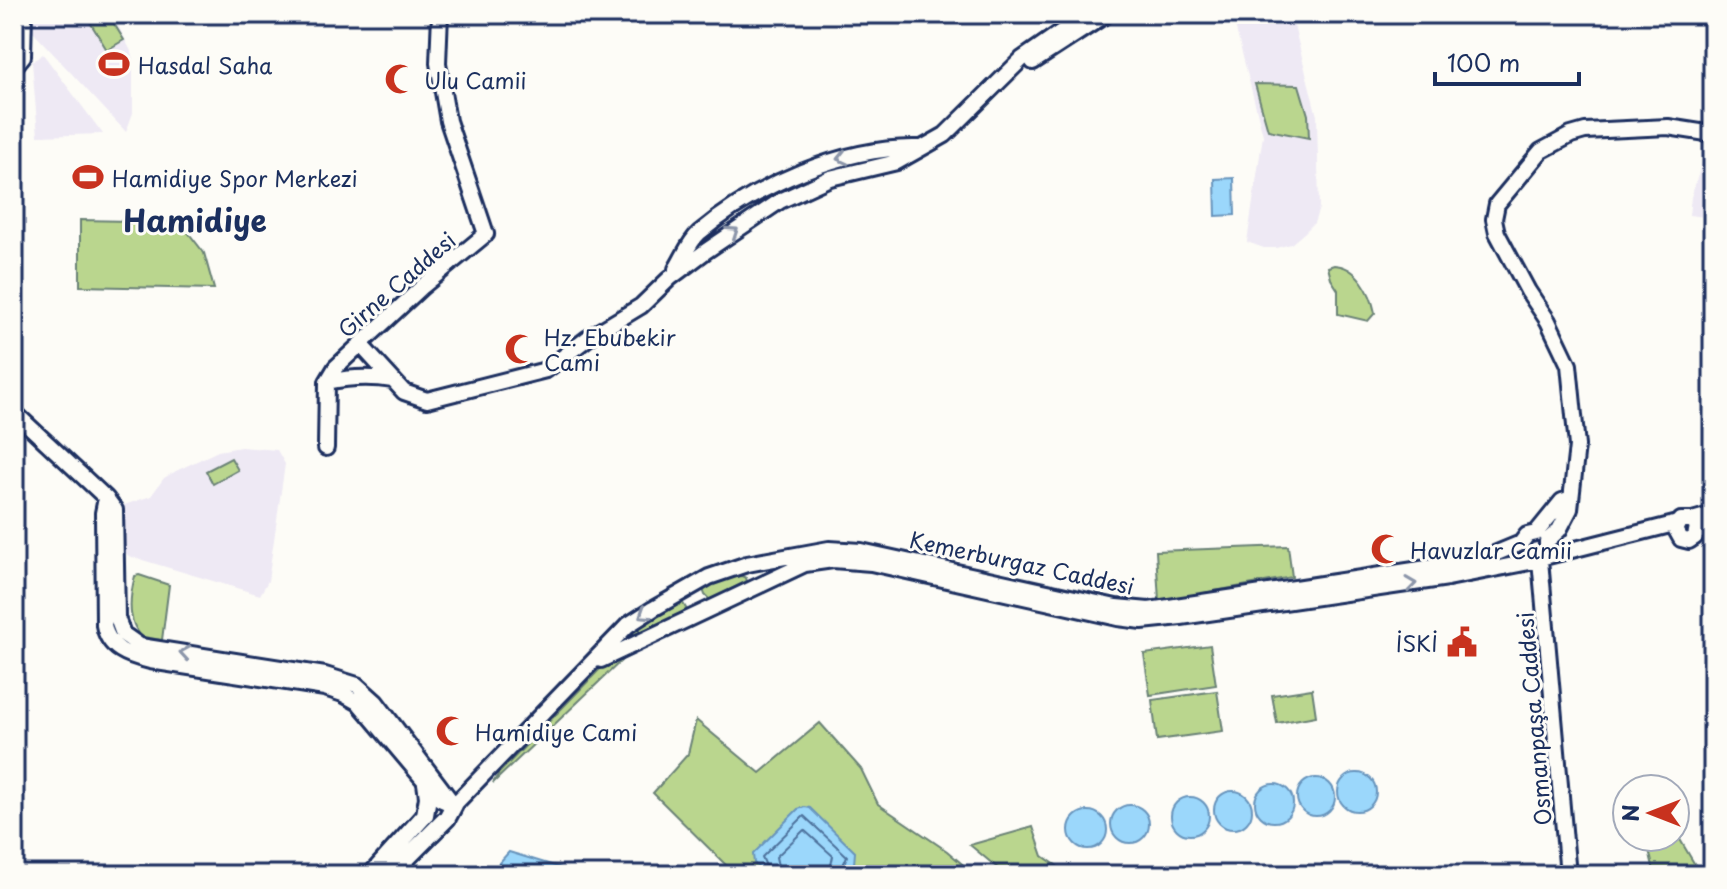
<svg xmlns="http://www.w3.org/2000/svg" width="1727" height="889" viewBox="0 0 1727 889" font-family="'Playpen Sans',sans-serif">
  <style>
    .built { fill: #eee9f4 }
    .green { fill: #bad68e; stroke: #6a8276; stroke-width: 2 }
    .water { fill: #9bd7fb; stroke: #6894bc; stroke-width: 2 }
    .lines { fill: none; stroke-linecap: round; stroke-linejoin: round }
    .shore { stroke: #4e729d; stroke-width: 2 }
    .secondary-casing { stroke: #1b2f5e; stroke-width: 20 }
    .primary-casing { stroke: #1b2f5e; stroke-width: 22 }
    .secondary { stroke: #fdfcf7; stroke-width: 14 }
    .primary { stroke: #fdfcf7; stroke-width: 16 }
    .oneway { stroke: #8c96aa }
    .labels { text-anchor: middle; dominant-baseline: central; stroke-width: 6; stroke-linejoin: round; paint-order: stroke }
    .poi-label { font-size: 22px; fill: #1b2f5e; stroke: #fdfcf7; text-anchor: start }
    .street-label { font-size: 22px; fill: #1b2f5e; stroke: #fdfcf7 }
    .district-label { font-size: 30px; font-weight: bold; fill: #1b2f5e; stroke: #fdfcf7 }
  </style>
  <rect width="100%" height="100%" fill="#fdfcf7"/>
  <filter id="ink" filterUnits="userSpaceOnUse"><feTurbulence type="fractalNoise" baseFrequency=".0125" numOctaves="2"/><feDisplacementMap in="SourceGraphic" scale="16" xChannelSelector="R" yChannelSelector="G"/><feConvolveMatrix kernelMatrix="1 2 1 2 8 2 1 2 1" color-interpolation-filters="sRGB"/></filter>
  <g filter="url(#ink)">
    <path class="built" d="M33 14H112L133 55V113L126 132 33 32Z
      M1232 14H1291L1317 116 1319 208 1314 223 1304 233 1291 244 1276 248H1264L1247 242 1263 135Z
      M43 54 103 134 38 136 32 62Z
      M1710 138 1713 139V218L1689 215 1691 197Z
      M241 447 277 450 285 464 268 581 260 595 129 556 123 551 122 511 124 505 151 496 164 478 176 471 218 451Z"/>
    <path class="green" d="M85 14H108L124 40 107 50Z
      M1255 84 1299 85 1308 115 1309 138 1268 130Z
      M80 220 180 222 204 253 214 289 80 286Z
      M1334 265C1357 266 1371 292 1375 313L1368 321 1338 314V290L1331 279 1328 267Z
      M231 458 238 470 213 484 206 471Z
      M1288 546 1292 577 1159 601 1156 551Z
      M737 574 746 578 747 581 710 600 705 595 703 589 706 587Z
      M139 575 169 585 162 640 143 637C126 623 130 595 135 576Z
      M681 600 687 610 684 614 613 646 616 641Z
      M1210 645 1216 685 1150 695 1144 654Z
      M638 648 623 659 493 783 499 773 600 669 607 663Z
      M1312 689 1316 716 1277 723 1272 695Z
      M1217 691 1223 731 1157 740 1152 700Z
      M696 720 760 773 820 723 861 769 878 804 947 851 975 875H736L653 793 688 754Z
      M1033 827 1043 856 1070 875H1006L970 845Z
      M1675 831 1701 875H1655L1646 837H1675Z"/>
    <path class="water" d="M1234 178 1235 215 1216 216 1215 179Z
      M1338 792a19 19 0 1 1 38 0a19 19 0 1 1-38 0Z
      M1297 797a19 19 0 1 1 38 0a19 19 0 1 1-38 0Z
      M1255 803a19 19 0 1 1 38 0a19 19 0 1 1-38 0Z
      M1214 810a19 19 0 1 1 38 0a19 19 0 1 1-38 0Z
      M1171 816a19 19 0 1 1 38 0a19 19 0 1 1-38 0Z
      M1111 824a19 19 0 1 1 38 0a19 19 0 1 1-38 0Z
      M805 807 810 808 855 852 854 864 844 875H765L754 863 753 854 798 809Z
      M1069 830a19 19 0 1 1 38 0a19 19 0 1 1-38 0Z
      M509 852 584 875H488Z"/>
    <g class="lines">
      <path class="shore" d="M770 875 762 857 804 816 847 856 839 875
        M780 875 776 857 804 830 833 856 829 875"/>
      <g class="secondary-casing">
        <path id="secondary" d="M1033 62 1107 14
          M14 67 23 56 24 14
          M676 269C683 258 689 242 699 233 756 185 844 146 919 148
          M360 344 404 392 427 400 546 370 588 338 641 306 670 278 706 251 780 201 830 178 897 162 945 135 1022 59 1087 14
          M327 382C350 377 370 376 393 380
          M14 412 106 498 115 510 117 618 123 634 140 646 325 675 357 685 376 702 454 805
          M326 448 327 382 336 367 423 286 486 234 448 121 438 63 440 14
          M106 498 103 513 104 625C108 649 129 656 150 661L325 688 343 694 359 703 440 799 454 805
          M1692 520 1697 526 1695 537 1689 541 1681 539 1676 530 1681 520H1692L1713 514
          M1536 533 1562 501 1569 499
          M1697 533 1713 524
          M1547 541 1559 530 1570 509 1577 446 1569 365 1548 321 1528 291 1497 233 1494 219 1497 204 1541 151 1571 135 1585 131 1668 127 1713 134
          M1544 557 1678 523
          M1540 560 1568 875
          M601 660 805 564 833 560 871 563 1118 618 1142 621 1181 617 1448 578 1540 560 1547 553V541
          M454 805 628 625 653 609 709 577 747 564 829 549 861 551 1116 607 1149 610 1480 560 1521 543 1527 535 1536 533"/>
      </g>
      <g class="primary-casing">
        <path id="primary" d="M371 875 425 815 428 797 426 783
          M390 875 447 818 454 805"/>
      </g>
      <use href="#secondary" class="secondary"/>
      <use href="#primary" class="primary"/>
    </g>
    <defs><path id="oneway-chevron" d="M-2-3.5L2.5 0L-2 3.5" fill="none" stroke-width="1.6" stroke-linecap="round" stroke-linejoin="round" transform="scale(2)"/></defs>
    <g class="oneway">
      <use href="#oneway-chevron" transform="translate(842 158) rotate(167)"/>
      <use href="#oneway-chevron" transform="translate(733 232) rotate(-34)"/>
      <use href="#oneway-chevron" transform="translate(1411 584) rotate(-8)"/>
      <use href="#oneway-chevron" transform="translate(644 614) rotate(147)"/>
      <use href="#oneway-chevron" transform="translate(185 653) rotate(-171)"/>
    </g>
  </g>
  <defs>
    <g id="stadium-bare" transform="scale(2.4)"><path d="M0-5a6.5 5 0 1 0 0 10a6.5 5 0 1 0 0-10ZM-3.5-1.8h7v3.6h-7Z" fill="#c8321e" stroke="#fdfcf7" stroke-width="2.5" paint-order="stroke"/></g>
    <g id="mosque-bare" transform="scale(2.4)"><path d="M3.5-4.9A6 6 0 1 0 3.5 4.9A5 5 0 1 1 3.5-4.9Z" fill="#c8321e" stroke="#fdfcf7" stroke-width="2.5" paint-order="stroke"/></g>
    <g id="civic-bare" transform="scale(2.4)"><path d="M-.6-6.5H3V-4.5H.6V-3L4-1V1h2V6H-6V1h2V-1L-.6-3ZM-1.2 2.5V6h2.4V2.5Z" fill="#c8321e" stroke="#fdfcf7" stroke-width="2.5" paint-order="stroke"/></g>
  </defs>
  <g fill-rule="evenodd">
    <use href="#stadium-bare" x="114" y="64"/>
    <use href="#mosque-bare" x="400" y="79"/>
    <use href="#stadium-bare" x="88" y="177"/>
    <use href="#mosque-bare" x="520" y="349"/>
    <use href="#mosque-bare" x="1386" y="549"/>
    <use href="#civic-bare" x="1462" y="642"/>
    <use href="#mosque-bare" x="451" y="731"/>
  </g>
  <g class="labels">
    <g class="poi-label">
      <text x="138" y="64">Hasdal Saha</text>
      <text x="424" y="79">Ulu Camii</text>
      <text x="112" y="177">Hamidiye Spor Merkezi</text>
      <text x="544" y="336">Hz. Ebubekir<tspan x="544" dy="25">Cami</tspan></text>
      <text x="1410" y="549">Havuzlar Camii</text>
      <text x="1438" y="642" text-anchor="end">İSKİ</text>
      <text x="475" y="731">Hamidiye Cami</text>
    </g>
    <g class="street-label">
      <text transform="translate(396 284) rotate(-41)">Girne Caddesi</text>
      <text transform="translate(1022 562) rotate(12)">Kemerburgaz Caddesi</text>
      <text transform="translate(1533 719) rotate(-95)">Osmanpaşa Caddesi</text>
    </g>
    <g class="district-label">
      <text x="195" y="219">Hamidiye</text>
    </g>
  </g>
  <rect width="1727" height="889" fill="none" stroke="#fdfcf7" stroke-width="48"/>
  <rect x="24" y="24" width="1679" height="841" fill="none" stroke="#1b2f5e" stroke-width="3" filter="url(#ink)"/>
  <g transform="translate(1651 813) rotate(270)"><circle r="38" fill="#fdfcf7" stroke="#a3aaba" stroke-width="2"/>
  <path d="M0-6L14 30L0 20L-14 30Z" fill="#c8321e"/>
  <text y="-12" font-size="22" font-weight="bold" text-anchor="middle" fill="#1b2f5e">N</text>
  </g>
  <path d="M1435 72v12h144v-12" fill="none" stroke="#1b2f5e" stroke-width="4"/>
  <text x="1447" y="72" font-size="24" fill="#1b2f5e" stroke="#fdfcf7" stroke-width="6" paint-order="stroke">100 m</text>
</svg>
